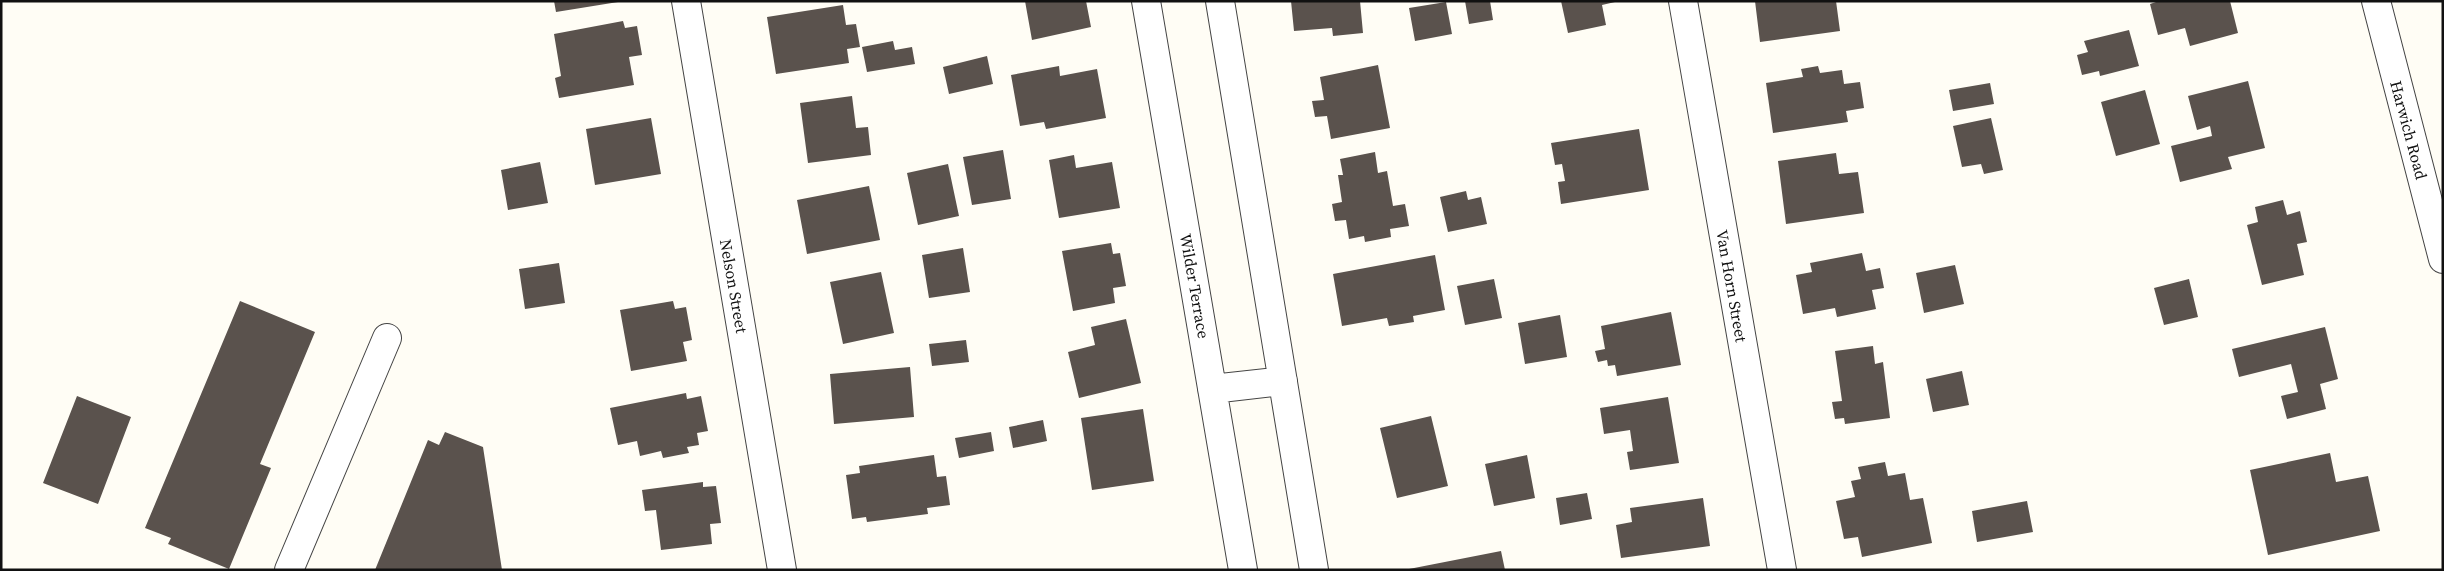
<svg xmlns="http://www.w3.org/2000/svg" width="2444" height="571" viewBox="0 0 2444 571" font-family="'Source Serif 4',serif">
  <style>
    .building { fill: #5a524d }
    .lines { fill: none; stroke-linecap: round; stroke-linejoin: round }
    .minor-casing { stroke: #444; stroke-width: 30 }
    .minor { stroke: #fff; stroke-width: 28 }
    .labels { text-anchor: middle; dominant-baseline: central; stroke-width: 5; stroke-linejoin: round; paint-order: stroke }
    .street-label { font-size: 16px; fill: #111; stroke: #fff }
  </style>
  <rect width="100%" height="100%" fill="#fffdf5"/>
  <path class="building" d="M554 1H618V2L556 12Z
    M1025 1H1086L1091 27 1032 40Z
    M1291 1H1360L1363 33 1333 36 1332 28 1294 31Z
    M1465 1H1490L1493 20 1469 24Z
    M1561 1H1615V2L1602 5 1606 25 1568 33Z
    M1755 1H1836L1840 31 1760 42Z
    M2159 1H2230L2238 33 2190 46 2185 28 2158 35 2150 4Z
    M1446 2 1452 34 1415 41 1409 8Z
    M843 5 846 25 856 24 860 47 847 49 849 63 776 74 767 17Z
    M623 21 625 28 637 26 642 55 629 57 634 85 559 98 555 78 561 76 554 34Z
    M2129 30 2139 66 2100 76 2099 71 2082 75 2077 55 2088 52 2084 41Z
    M893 41 895 50 912 47 915 64 867 72 862 47Z
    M987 56 993 84 949 94 943 67Z
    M1378 65 1390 128 1331 139 1327 116 1315 117 1312 101 1324 100 1320 77Z
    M1059 66 1060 76 1097 69 1106 118 1046 129 1044 122 1020 126 1011 75Z
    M1818 66 1820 73 1842 70 1844 84 1860 82 1864 108 1846 111 1848 122 1773 133 1766 83 1803 77 1801 69Z
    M2248 81 2265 148 2228 157 2232 169 2180 182 2171 146 2212 136 2210 126 2197 130 2188 96Z
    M1990 83 1994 104 1953 111 1949 90Z
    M2145 90 2160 144 2116 156 2101 102Z
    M852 96 856 128 868 127 871 155 808 163 800 103Z
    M651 118 661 174 595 185 586 129Z
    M1991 118 2003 170 1984 174 1981 164 1962 167 1953 126Z
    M1639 129 1649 190 1561 204 1558 182 1565 181 1562 164 1555 165 1551 143Z
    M1003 150 1011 199 972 205 963 157Z
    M1375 152 1378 173 1387 171 1393 206 1405 204 1409 226 1390 229 1391 237 1365 242 1364 236 1349 239 1346 220 1335 221 1332 204 1342 202 1338 175H1343L1340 159Z
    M1836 153 1839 174 1858 172 1864 213 1786 224 1778 161Z
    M1074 155 1076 168 1112 162 1120 208 1059 218 1049 160Z
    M540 162 548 203 508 210 501 170Z
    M948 164 959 216 918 225 907 173Z
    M869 186 880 240 807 254 797 200Z
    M1466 191 1468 200 1481 197 1487 224 1448 232 1440 197Z
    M2283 200 2287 215 2300 211 2307 242 2297 244 2304 275 2262 285 2247 225 2258 222 2255 207Z
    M1111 243 1113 254 1120 253 1126 286 1113 288 1115 303 1073 311 1062 251Z
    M963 248 970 292 929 298 922 255Z
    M1862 253 1866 271 1880 268 1884 288 1872 290 1876 309 1837 317 1835 308 1803 314 1796 275 1812 272 1810 263Z
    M1435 255 1445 310 1413 316 1414 322 1389 326 1387 318 1342 326 1333 274Z
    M559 263 565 303 525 309 519 269Z
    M1955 265 1964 304 1924 313 1916 273Z
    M881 272 894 333 843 344 830 282Z
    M1494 279 1502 318 1465 325 1457 286Z
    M2189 279 2198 317 2164 325 2154 288Z
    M240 301 315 332 260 464 271 468 229 569 168 544 171 538 145 528Z
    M673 301 675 309 686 307 692 340 683 342 687 361 631 371 620 310Z
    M1671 312 1681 365 1617 376 1615 365 1608 366 1607 360 1598 362 1595 351 1605 349 1601 326Z
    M1560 315 1567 357 1525 364 1518 323Z
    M1126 319 1141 383 1079 398 1068 352 1095 345 1091 327Z
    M2325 327 2338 379 2320 384 2326 409 2287 419 2281 396 2298 392 2291 364 2239 377 2232 349Z
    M966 340 969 362 932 366 929 344Z
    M1873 346 1875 364 1883 362 1890 418 1845 424 1844 418 1835 419 1832 402 1842 401 1835 351Z
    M910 367 914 417 834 424 830 374Z
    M1962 371 1969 405 1933 412 1926 379Z
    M686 393 687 399 701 396 708 431 697 433 699 445 687 447 689 453 663 458 661 451 640 456 637 441 618 445 610 408Z
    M77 396 131 417 98 504 43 483Z
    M1668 397 1679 463 1630 470 1627 452 1633 451 1630 430 1604 434 1600 408Z
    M1143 409 1154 481 1092 490 1081 418Z
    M1431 416 1448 486 1397 498 1380 428Z
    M1043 420 1047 441 1013 448 1009 427Z
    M445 432 483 447 502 570H375L428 440 439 445Z
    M991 432 994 451 959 458 955 438Z
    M2330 453 2336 482 2368 476 2380 531 2268 555 2250 470Z
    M934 455 937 477 946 476 950 505 927 508 928 514 867 522 866 517 852 519 846 475 860 473 859 466Z
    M1527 455 1535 498 1494 506 1485 464Z
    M1885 462 1888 476 1905 473 1910 500 1923 498 1932 543 1862 557 1858 537 1844 539 1836 501 1855 497 1851 481 1861 479 1858 467Z
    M703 482V487L716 486 721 523 710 524 712 544 661 550 656 510 645 511 642 490Z
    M1587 493 1592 519 1560 525 1556 498Z
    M1703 498 1710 546 1621 558 1616 525 1632 522 1630 508Z
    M2027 501 2033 532 1977 542 1972 511Z
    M1501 551 1505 570H1410L1409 569Z"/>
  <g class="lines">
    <g class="minor-casing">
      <path id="minor" d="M686 1 782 570
        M1146 1 1243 570
        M1220 1 1314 570
        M1683 1 1782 570
        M2376 1 2443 259
        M1212 389 1283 381
        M289 570 387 338"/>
    </g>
    <use href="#minor" class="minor"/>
  </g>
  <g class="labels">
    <g class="street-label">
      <text transform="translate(2409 130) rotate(75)">Harwich Road</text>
      <text transform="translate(734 286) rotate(80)">Nelson Street</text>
      <text transform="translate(1195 286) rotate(80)">Wilder Terrace</text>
      <text transform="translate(1732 286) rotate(80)">Van Horn Street</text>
    </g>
  </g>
  <rect width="2444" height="571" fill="none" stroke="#111111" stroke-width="5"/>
</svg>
